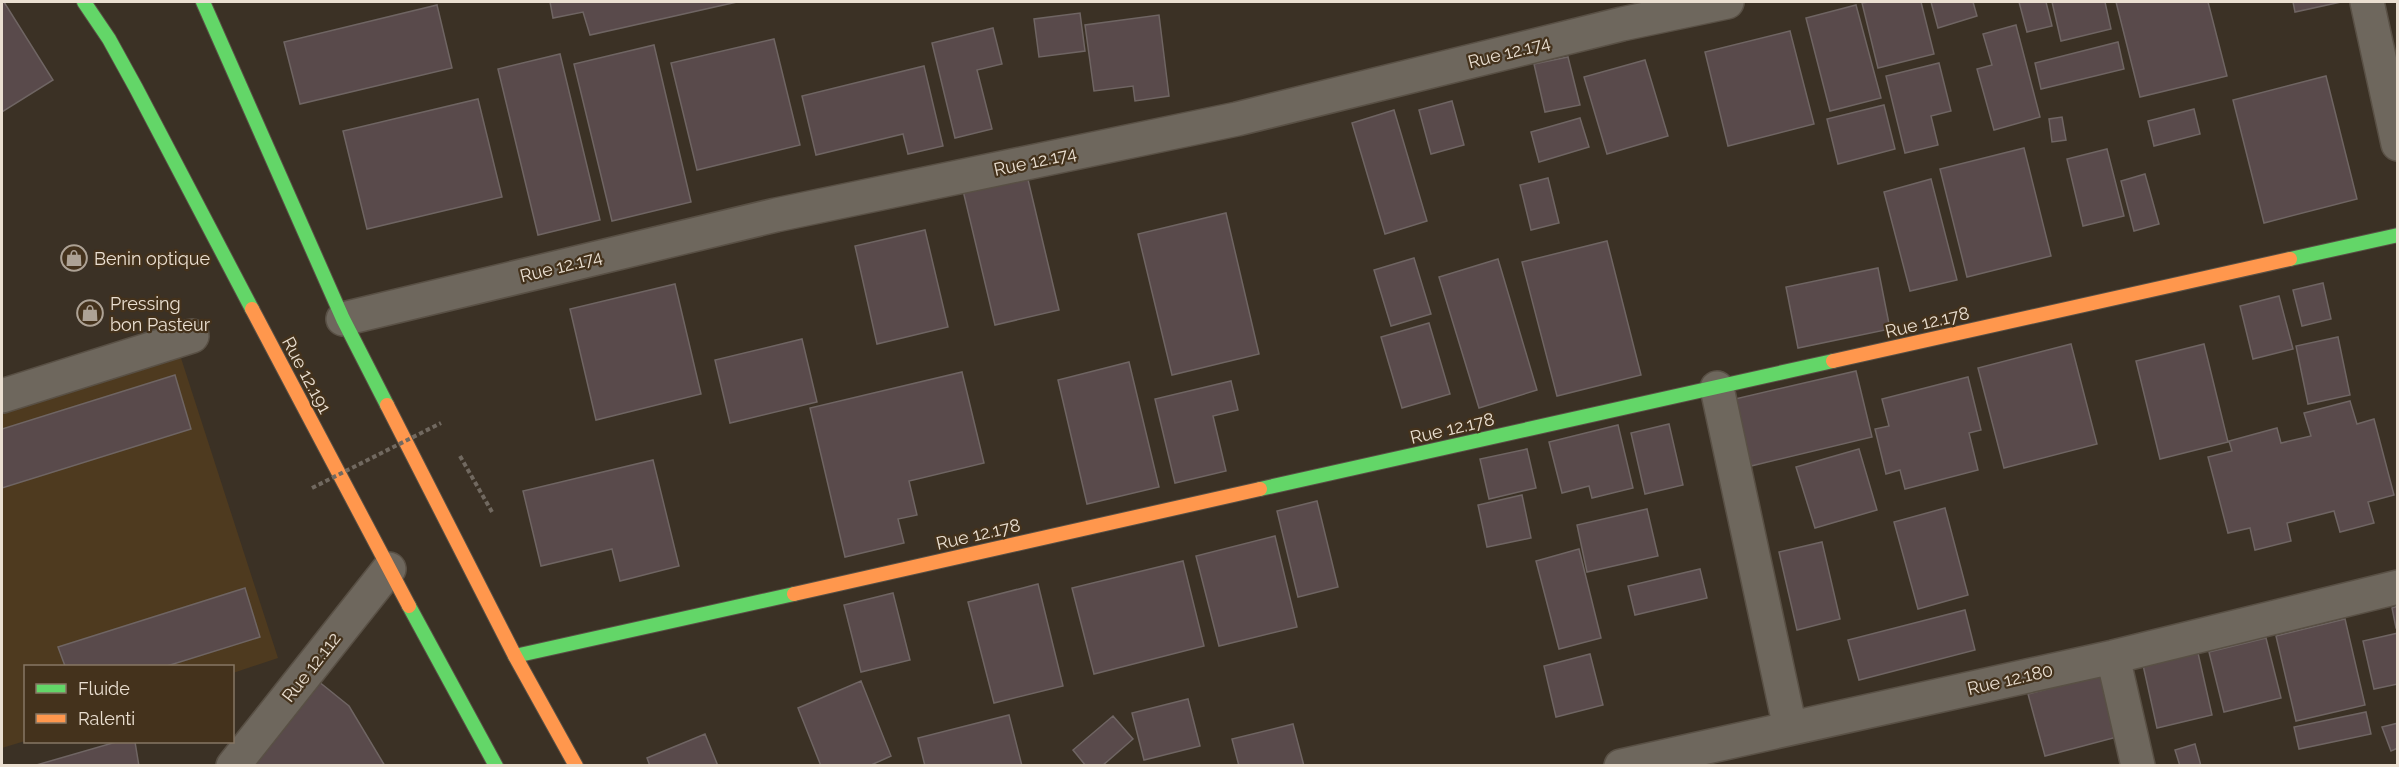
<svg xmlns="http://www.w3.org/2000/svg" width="2399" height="767" viewBox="0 0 2399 767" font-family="Raleway,sans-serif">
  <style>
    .built { fill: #4e3a1f }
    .building { fill: #594a4b; stroke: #6f6563; stroke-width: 1.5 }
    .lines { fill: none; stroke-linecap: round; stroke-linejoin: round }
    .street-casing { stroke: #595045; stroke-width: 36 }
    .fast-casing { stroke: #595045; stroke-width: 16 }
    .slow-casing { stroke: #595045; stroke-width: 16 }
    .path { stroke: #716960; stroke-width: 4; stroke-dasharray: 4.5 3; stroke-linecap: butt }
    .street { stroke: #6e675d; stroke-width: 33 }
    .fast { stroke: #63d668; stroke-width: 14 }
    .slow { stroke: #ff974d; stroke-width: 14 }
    .path-bridge { stroke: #716960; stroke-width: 4; stroke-dasharray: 4.5 3; stroke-linecap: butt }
    .labels { text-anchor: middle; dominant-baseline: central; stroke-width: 4.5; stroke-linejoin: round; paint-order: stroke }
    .street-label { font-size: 18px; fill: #eadfd1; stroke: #44321c }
    .poi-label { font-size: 18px; fill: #eadfd1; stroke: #44321c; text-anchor: start }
  </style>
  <rect width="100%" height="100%" fill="#3b3125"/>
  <path class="built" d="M180 355 278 658 233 673 232 666H26L25 741 2 748V414Z"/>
  <path class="building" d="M2 2H4L53 80 2 112Z
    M550 2H737L590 35 583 12 553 18Z
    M1869 2H1921L1934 54 1878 68 1862 3Z
    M1931 2H1973L1977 16 1938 28Z
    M2019 2H2046L2052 26 2027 32Z
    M2052 2H2105L2111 29 2061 41Z
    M2116 2H2208L2227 76 2140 97Z
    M2293 2H2341L2295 12Z
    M437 5 452 68 300 104 284 42Z
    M1856 5 1881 98 1830 111 1806 18Z
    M1080 13 1085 51 1039 57 1034 19Z
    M1159 15 1169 96 1135 101 1133 86 1094 91 1085 25Z
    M2016 25 2040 117 1994 130 1977 69 1992 65 1983 34Z
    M993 28 1002 64 977 70 992 129 955 138 932 43Z
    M1790 31 1814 124 1728 146 1705 52Z
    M774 39 800 145 697 170 671 63Z
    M2118 42 2124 69 2041 89 2035 63Z
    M654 45 691 202 612 221 574 64Z
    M560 54 600 220 538 235 498 69Z
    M1568 57 1580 105 1545 112 1534 64Z
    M1645 60 1668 136 1607 154 1584 77Z
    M1939 63 1951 111 1931 116 1938 145 1905 153 1886 76Z
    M924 66 943 146 908 154 903 134 816 155 802 96Z
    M2326 76 2357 199 2264 223 2233 100Z
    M478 99 502 197 367 229 343 131Z
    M1452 101 1464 145 1431 154 1419 110Z
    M1884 105 1895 149 1838 164 1827 119Z
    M2194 109 2200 134 2154 146 2148 121Z
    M1394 110 1427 221 1385 234 1352 123Z
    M2062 117 2066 140 2052 142 2049 119Z
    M1580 118 1589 147 1539 162 1531 132Z
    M2024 148 2051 256 1967 277 1940 169Z
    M2107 149 2124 216 2083 226 2067 159Z
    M1025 167 1059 310 995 325 961 182Z
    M2145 174 2159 224 2134 231 2121 181Z
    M1548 178 1559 223 1531 230 1520 185Z
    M1931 179 1957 280 1910 291 1884 192Z
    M1226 213 1259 354 1172 375 1138 234Z
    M925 230 948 327 877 344 855 246Z
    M1607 241 1641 375 1557 396 1522 262Z
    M1414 258 1431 314 1391 326 1374 270Z
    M1498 259 1537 390 1479 408 1439 277Z
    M1878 268 1890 329 1798 348 1786 287Z
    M2323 283 2331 319 2302 326 2293 290Z
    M675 284 701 394 596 420 570 309Z
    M2279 296 2293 349 2253 359 2240 306Z
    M1429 323 1450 394 1402 408 1381 337Z
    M2338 337 2350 395 2308 404 2296 346Z
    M802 339 817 402 730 423 715 360Z
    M2071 344 2097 444 2004 468 1978 368Z
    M2204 344 2228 442 2160 459 2136 361Z
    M1129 362 1159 487 1087 504 1058 380Z
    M1856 371 1872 437 1751 466 1735 399Z
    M962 372 984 463 909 481 917 515 898 519 904 543 845 557 810 408Z
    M175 375 191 429 2 488V429Z
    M1968 377 1981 430 1969 433 1978 470 1905 489 1900 470 1886 474 1875 429 1889 426 1882 399Z
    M1231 381 1238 410 1213 416 1226 471 1175 483 1155 399Z
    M2350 401 2357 424 2374 419 2394 495 2368 502 2374 523 2340 532 2334 511 2287 523 2291 541 2255 550 2250 528 2228 533 2208 457 2232 451 2229 441 2277 428 2281 443 2311 436 2304 413Z
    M1669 424 1683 485 1645 494 1631 433Z
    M1618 425 1633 488 1592 498 1589 486 1562 493 1549 442Z
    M1527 449 1536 488 1489 499 1480 459Z
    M1859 449 1877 510 1815 528 1796 467Z
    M653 460 679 566 620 581 612 549 541 566 523 491Z
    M1522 495 1531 538 1487 547 1478 505Z
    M1317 501 1338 587 1298 597 1277 511Z
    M1945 508 1968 595 1918 609 1894 522Z
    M1647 509 1658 556 1587 572 1577 525Z
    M1275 536 1297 627 1219 646 1196 556Z
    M1822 542 1840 619 1797 630 1779 552Z
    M1579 549 1601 638 1559 649 1536 561Z
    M1183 561 1204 646 1094 674 1072 588Z
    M1700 569 1707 598 1635 615 1628 586Z
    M1038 584 1063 686 994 703 968 602Z
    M245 588 260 637 167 666H65L58 647Z
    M893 593 910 660 861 672 844 605Z
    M2398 606V628H2396L2392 608Z
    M1965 610 1975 650 1859 680 1848 640Z
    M2345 619 2365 705 2296 721 2276 636Z
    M2398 633V684L2374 689 2363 641Z
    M2266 638 2281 698 2224 712 2209 652Z
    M2198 653 2212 715 2157 728 2143 665Z
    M1590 654 1603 705 1556 717 1544 666Z
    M2100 675 2117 737 2045 756 2028 694Z
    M313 677 349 706 385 766H238Z
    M861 681 891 756 869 766H821L798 708Z
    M1188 699 1200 746 1144 760 1132 713Z
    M2366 712 2371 734 2299 749 2294 727Z
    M1009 715 1022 766H925L918 738Z
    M1113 716 1133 739 1102 766H1086L1073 750Z
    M2398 723V748L2391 751 2382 727Z
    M1293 724 1304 766H1239L1232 739Z
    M705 734 718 766H650L647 758Z
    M116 742H135L139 766H33Z
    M2195 744 2201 766H2180L2175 750Z"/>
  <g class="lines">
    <g class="street-casing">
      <path id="street" d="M2367 2 2398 144
        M343 319 776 215 1237 119 1622 24 1727 2
        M1717 388 1790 728
        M2 396 192 336
        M2113 657 2138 766
        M233 766 389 569
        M1621 766 2113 657 2398 587"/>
    </g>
    <g class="fast-casing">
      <path id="fast" d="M84 2 109 39 136 88 252 309
        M203 2 343 319 387 405
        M2290 259 2398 235
        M1260 489 1833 361
        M409 606 496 766
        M515 656 794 594"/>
    </g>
    <g class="slow-casing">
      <path id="slow" d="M252 309 409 606
        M1833 361 2290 259
        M387 405 515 656 576 766
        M794 594 1260 489"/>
    </g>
    <path class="path" d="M460 456 492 512"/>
    <use href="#street" class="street"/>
    <use href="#fast" class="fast"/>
    <use href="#slow" class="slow"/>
    <path class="path-bridge" d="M312 488 441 423"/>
  </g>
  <defs>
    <g id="shop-ring" transform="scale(1.35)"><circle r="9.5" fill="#44321c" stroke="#ada295" stroke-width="1.5"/><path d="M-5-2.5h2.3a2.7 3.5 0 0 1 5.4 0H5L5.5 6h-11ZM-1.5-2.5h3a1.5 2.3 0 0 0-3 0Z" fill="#ada295"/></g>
  </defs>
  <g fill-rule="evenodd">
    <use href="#shop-ring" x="74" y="258"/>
    <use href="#shop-ring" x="90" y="313"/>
  </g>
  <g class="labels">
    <g class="street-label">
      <text transform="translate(1509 52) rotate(-14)">Rue 12.174</text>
      <text transform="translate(1035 161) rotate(-12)">Rue 12.174</text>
      <text transform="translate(561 266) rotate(-14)">Rue 12.174</text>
      <text transform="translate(1927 322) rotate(-13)">Rue 12.178</text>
      <text transform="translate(307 375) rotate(62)">Rue 12.191</text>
      <text transform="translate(1452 428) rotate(-13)">Rue 12.178</text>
      <text transform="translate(978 534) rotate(-13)">Rue 12.178</text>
      <text transform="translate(311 667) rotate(-52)">Rue 12.112</text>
      <text transform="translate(2010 679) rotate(-13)">Rue 12.180</text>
    </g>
    <g class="poi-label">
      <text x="94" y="258">Benin optique</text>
      <text x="110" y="303">Pressing<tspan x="110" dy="21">bon Pasteur</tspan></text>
    </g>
  </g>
  <rect width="2399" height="767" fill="none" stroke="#eadfd1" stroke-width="6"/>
  <rect x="24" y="665" width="210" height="78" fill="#44321c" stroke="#867764" stroke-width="1.5"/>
  <rect x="36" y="684" width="30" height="9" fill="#63d668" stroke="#867764" stroke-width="1.5"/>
  <text x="78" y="695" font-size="18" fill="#eadfd1">Fluide</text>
  <rect x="36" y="714" width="30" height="9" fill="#ff974d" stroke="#867764" stroke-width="1.5"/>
  <text x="78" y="725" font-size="18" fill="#eadfd1">Ralenti</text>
</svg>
